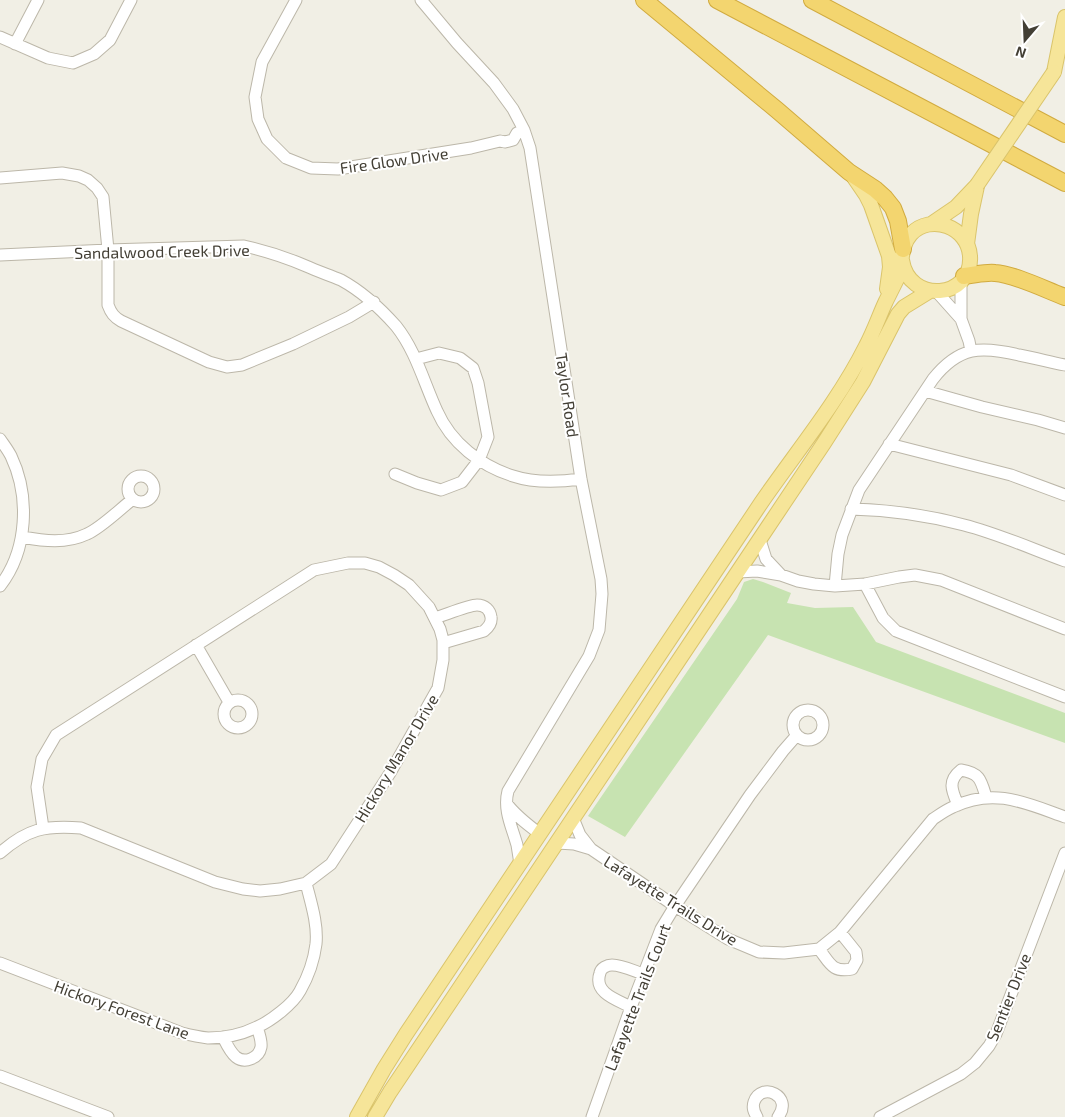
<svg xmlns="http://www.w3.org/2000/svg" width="1065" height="1117" viewBox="0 0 1065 1117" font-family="'Exo 2',sans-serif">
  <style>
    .green { fill: #c7e3b1 }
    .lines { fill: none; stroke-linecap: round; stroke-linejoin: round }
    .minor-casing { stroke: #bcb7a9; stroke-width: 13 }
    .major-casing { stroke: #dac46b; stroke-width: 16 }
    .highway-casing { stroke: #d1ab40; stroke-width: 18 }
    .minor { stroke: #fff; stroke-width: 11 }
    .major { stroke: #f6e599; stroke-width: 14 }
    .highway { stroke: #f3d56f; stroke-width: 16 }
    .major-bridge-casing { stroke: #dac46b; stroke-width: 16; stroke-linecap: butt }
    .major-bridge { stroke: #f6e599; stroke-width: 14 }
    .labels { text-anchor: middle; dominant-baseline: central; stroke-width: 4; stroke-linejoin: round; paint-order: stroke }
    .street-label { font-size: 16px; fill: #433f35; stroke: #fff }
  </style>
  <rect width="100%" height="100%" fill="#f1efe5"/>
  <path class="green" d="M753 579 763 582 791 593 787 603 815 608 853 607 876 642 1065 713V743L768 635 625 837 588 816 737 599 744 582Z"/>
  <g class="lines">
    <g class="minor-casing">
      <path id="minor" d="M296 0 262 62 255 97 258 119 267 139 286 158 311 168 338 169 471 148 500 141 505 142 513 140 517 133 524 130
        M421 0 457 43 494 83 513 109 524 130 530 148 581 479 601 579 602 594 599 630 589 656 508 791C503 810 512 827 517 845 518 851 519 858 520 864
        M0 37 48 58 73 63 94 54 110 40 131 0
        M15 44 38 0
        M0 178 62 173 79 176 88 180 97 188 103 197 108 250V305C111 313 114 317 121 321L209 362 227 367 242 365 293 344 349 317 374 302
        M0 255 108 250 244 246C267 251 285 257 306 266 317 271 329 275 341 280 363 292 380 308 396 326 416 351 424 383 437 411 451 443 481 466 513 476 534 483 559 482 581 479
        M961 281V319L969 341 971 351
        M936 291 961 319
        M925 391 982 407 1038 420 1065 428
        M0 439C4 445 8 450 11 456 30 496 28 550 0 586
        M889 444 1011 475 1065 495
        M395 474 417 483 441 490 462 482 479 460 488 437 478 383 473 368 460 358 439 353 416 359
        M128 489a13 13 0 1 1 26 0a13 13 0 1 1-26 0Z
        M851 509C890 510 927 515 964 525 999 534 1032 549 1065 561
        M22 537C44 541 66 544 87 534 101 528 120 509 133 499
        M760 540 766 559 781 575
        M738 572 757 571 781 575 798 581 814 584 835 586 865 584 899 577 915 575 941 580 1065 629
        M865 584 883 618 896 631 1065 697
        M835 586 838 554 842 535 859 490 933 379C959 346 981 346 1019 355 1035 358 1050 362 1065 365
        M435 618C445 615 469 605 477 605 485 605 490 610 491 617 492 623 489 627 484 631L443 643
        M196 645 229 702
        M224 714a14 14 0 1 1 28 0a14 14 0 1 1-28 0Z
        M793 725a15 15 0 1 1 30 0a15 15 0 1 1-30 0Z
        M507 804C516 816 528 825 540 834
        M958 805C952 791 947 781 961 770 980 773 981 780 986 797
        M573 818 580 835 591 849
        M557 843 574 844 591 849 675 906 728 939 759 952 784 953 819 949 840 932 933 819C939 815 946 810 953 807 994 787 1026 803 1065 817
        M0 853C27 829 45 825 81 828L215 882 243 889 260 891 280 889 306 883 331 864 390 773 438 688 443 660V640L440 629 429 607 409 585 394 575 379 567 365 563H348L314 570 56 735 42 759 37 787 43 828
        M819 949C830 963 832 973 852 969L857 960 856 952 840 932
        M0 963 182 1033C190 1035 199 1037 208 1038 224 1038 243 1034 257 1027 271 1021 293 1004 300 991 308 977 314 960 316 944 318 924 311 903 306 883
        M631 1007C617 1000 593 993 600 973 601 968 607 965 612 965 622 965 634 971 643 974
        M223 1037C226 1043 230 1052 236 1057 245 1064 259 1058 261 1047 262 1041 259 1033 257 1027
        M0 1076 108 1117
        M592 1117 631 1007 661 929 675 906 750 795 783 751 797 735
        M757 1117C754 1112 752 1108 754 1102 761 1081 794 1096 778 1117
        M880 1117 961 1074 975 1063 989 1046 996 1034 1065 853"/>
    </g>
    <g class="major-casing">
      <path id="major" d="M1054 72 1065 17
        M853 176 866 195 871 205 889 256 890 267 887 289
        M931 224 956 207 977 185
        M967 244 971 214 977 186
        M357 1117 384 1069 406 1034 761 503C796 452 838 402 866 346 874 331 879 316 886 301 890 293 894 285 898 277 903 262 900 246 911 234 931 213 968 227 970 256 973 299 909 305 902 260
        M375 1117 390 1092 459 989 824 443 863 382 898 314 904 307 930 291"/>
    </g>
    <g class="highway-casing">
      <path id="highway" d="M644 0 777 110 849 172 875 189 885 198 893 208 898 221 903 249
        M717 0 1065 183
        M812 0 1065 134
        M964 276C975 275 985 272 995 273 1014 274 1046 290 1065 297"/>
    </g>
    <use href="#minor" class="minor"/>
    <use href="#major" class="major"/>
    <use href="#highway" class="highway"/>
    <g class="major-bridge-casing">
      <path id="major-bridge" d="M977 185 1054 72"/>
    </g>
    <use href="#major-bridge" class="major-bridge"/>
  </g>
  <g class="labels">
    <g class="street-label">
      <text transform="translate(394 160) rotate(-8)">Fire Glow Drive</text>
      <text transform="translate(162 251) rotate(-1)">Sandalwood Creek Drive</text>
      <text transform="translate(568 395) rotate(82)">Taylor Road</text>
      <text transform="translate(396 758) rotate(-59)">Hickory Manor Drive</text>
      <text transform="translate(671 900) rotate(32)">Lafayette Trails Drive</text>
      <text transform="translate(637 997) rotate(-69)">Lafayette Trails Court</text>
      <text transform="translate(1008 997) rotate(-68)">Sentier Drive</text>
      <text transform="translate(122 1009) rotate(20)">Hickory Forest Lane</text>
    </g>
  </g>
  <g transform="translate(1025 40) rotate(199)" stroke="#ffffff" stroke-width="4" paint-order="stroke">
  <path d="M0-4L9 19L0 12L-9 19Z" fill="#433f35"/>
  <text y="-8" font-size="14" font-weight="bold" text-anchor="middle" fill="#433f35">N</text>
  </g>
</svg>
